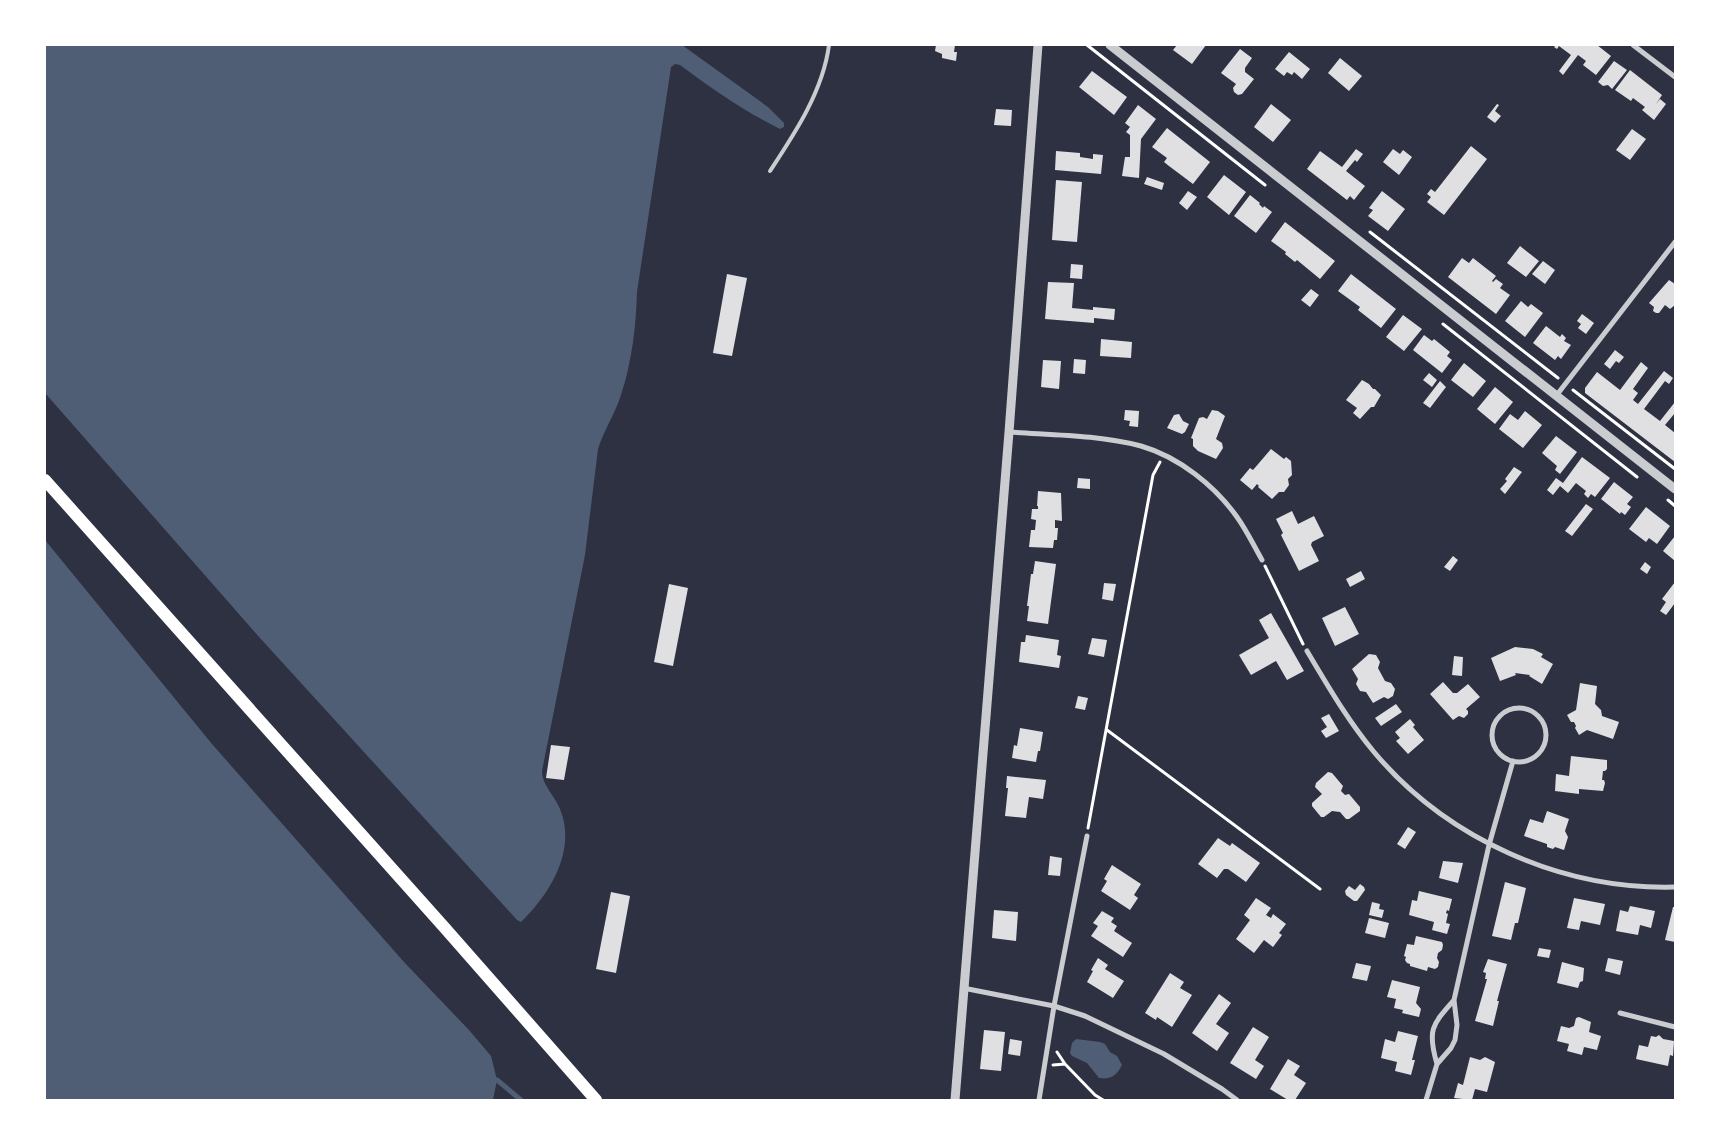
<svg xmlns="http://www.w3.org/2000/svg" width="1720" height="1145" viewBox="0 0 1720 1145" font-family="'Exo 2',sans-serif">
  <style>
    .water { fill: #4f5d75 }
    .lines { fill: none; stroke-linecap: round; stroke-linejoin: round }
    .stream { stroke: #4f5d75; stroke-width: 5 }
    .building { fill: #e0e0e3 }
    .path { stroke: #fff; stroke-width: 3 }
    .service { stroke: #caccd0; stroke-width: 4 }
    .minor { stroke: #caccd0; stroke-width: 5 }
    .tertiary { stroke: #caccd0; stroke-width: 9 }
    .primary { stroke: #fff; stroke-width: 12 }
  </style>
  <rect width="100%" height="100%" fill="#2d3142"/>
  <path class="water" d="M45 45H682L768 107 784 123V127L780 129C744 111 712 89 680 65L675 64 671 67 637 292C636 326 632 362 621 395 615 414 604 430 598 449L585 555 542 771C542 785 555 796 560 809 577 850 550 894 521 922L517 920 260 638 45 393Z
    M45 540 212 744 404 962 469 1030 491 1056 497 1080 493 1100H45Z
    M1076 1039 1100 1042 1105 1044 1110 1052 1117 1056 1122 1065C1117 1075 1111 1080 1099 1078L1087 1063 1072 1056 1070 1053 1072 1043Z"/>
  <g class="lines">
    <path class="stream" d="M491 1079 497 1080 521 1100"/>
  </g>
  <path class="building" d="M936 45H955L954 52H957L956 61 942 58V54L935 51Z
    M1177 45H1206L1192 64 1173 50Z
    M1556 45H1597L1611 56 1596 75 1583 65 1586 61 1578 55 1563 75 1559 71 1571 55 1559 46 1557 49 1554 47Z
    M1240 49 1252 58 1245 68V72L1254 79 1242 94 1238 95 1234 92 1233 88 1236 84 1221 73Z
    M1289 52 1310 69 1302 79 1294 72 1292 75 1287 72 1284 76 1275 69Z
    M1340 58 1362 76 1349 91 1328 73Z
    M1614 61 1627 70 1612 89 1608 85 1603 86 1598 82Z
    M1630 70 1662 95 1656 104 1660 99 1666 104 1654 120 1642 110 1645 107 1633 98 1631 101 1615 90Z
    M1092 71 1127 97 1114 115 1079 87Z
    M1271 104 1291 120 1273 142 1254 127Z
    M1497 104 1499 105 1495 111 1501 116 1495 123 1487 117Z
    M1138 105 1156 119 1141 139 1139 178 1122 176 1125 157H1130V135L1126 132 1130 127 1125 123Z
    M996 109 1012 110 1011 126 994 125Z
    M1167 128 1210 162 1193 184 1169 166 1164 162 1167 158 1152 147Z
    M1632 129 1646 139 1630 160 1616 150Z
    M1471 146 1487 159 1444 215 1427 202 1431 197 1427 194 1431 189 1435 192Z
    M1356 149 1363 154 1357 162 1355 160 1346 171 1365 186 1354 200 1350 196 1347 200 1307 169 1320 151 1342 167Z
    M1393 149 1400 154 1403 150 1412 157 1399 175 1383 162Z
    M1056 151 1080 153V157L1093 159V154L1103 155 1101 174 1055 170Z
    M1224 175 1246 192 1229 215 1207 197Z
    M1147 177 1164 183 1162 190 1144 184Z
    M1056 180 1082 182 1077 242 1052 240Z
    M1188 191 1197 197 1187 210 1179 203Z
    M1382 191 1405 209 1388 231 1368 216 1373 210 1369 208Z
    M1250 195 1260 203 1259 204 1263 208 1264 206 1272 212 1256 233 1234 216Z
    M1285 222 1335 261 1320 279 1297 260 1295 262 1285 254 1286 252 1271 241Z
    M1520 246 1539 261 1526 277 1507 263Z
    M1462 258 1469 263 1473 258 1496 276 1492 281 1493 282 1496 279 1503 284 1500 288 1510 295 1496 314 1448 277Z
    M1543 261 1555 270 1545 284 1532 274Z
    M1071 264 1083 265 1082 279 1070 278Z
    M727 274 747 278 732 356 713 353Z
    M1351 274 1396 309 1381 328 1358 310 1360 307 1338 291Z
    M1669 280 1675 284V305L1670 309 1665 305 1659 313H1656L1653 311 1654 307 1649 303Z
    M1048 282 1074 283 1072 308 1093 310V307L1115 309 1114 320 1094 318V323L1045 319Z
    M1311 289 1319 295 1310 307 1301 300Z
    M1521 301 1528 307 1531 304 1543 313 1525 337 1505 321Z
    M1582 314 1594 323 1586 334 1578 328 1581 324 1577 321Z
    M1403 315 1422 329 1404 351 1386 337Z
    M1546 326 1560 337 1562 334 1566 338 1564 341 1571 345 1561 359 1558 356 1555 360 1533 343Z
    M1424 335 1432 341 1434 339 1450 352 1447 356 1452 360 1442 373 1413 350Z
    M1101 339 1132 342 1131 358 1100 356Z
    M1615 350 1624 357 1619 363 1616 361 1610 369 1604 364Z
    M1074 359 1086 360 1085 374 1073 373Z
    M1043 360 1061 361 1059 389 1041 387Z
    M1641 362 1648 368 1633 389 1638 393 1633 400 1638 404 1664 371 1673 378 1669 384 1665 381 1644 409 1660 421 1675 402V413L1665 425 1675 433V462L1585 393V388L1597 372 1620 390Z
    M1464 363 1486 381 1473 397 1451 380Z
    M1429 373 1437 380 1432 387 1423 380Z
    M1362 380 1369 384 1373 389H1375L1381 395 1374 407H1371L1360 419 1353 413 1357 408 1346 400Z
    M1440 381 1446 387 1430 408 1423 403Z
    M1495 387 1513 402 1495 424 1477 409Z
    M1125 410 1139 411 1138 427 1129 426 1130 421 1124 420Z
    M1212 410 1218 411 1225 416 1216 439 1222 443 1223 448 1216 459 1198 451 1193 446V439L1191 438 1199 418 1203 417 1207 419Z
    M1525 411 1542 425 1523 448 1499 429 1510 414 1518 420Z
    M1179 414 1183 421 1189 424 1185 432 1182 434 1167 428 1174 415Z
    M1556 436 1577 452 1560 474 1555 470 1557 466 1542 453Z
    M1271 449 1284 459 1286 457 1291 461 1292 475 1288 479 1289 485 1284 492H1279L1272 499 1258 487 1259 486 1257 484 1252 490 1240 480 1250 468 1253 470Z
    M1582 457 1610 478 1595 497 1591 494 1588 498 1584 494 1586 491 1576 483 1568 493 1560 486 1553 495 1547 490 1556 478 1563 483Z
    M1514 467 1522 472 1505 494 1500 489 1507 481 1505 479Z
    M1078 478 1090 479V489L1077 488Z
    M1614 482 1633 497 1627 504 1631 507 1625 515 1621 512 1620 514 1601 499Z
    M1038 491 1061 493 1062 521 1055 520V528H1058L1057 540H1054L1053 548 1029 547 1031 530H1035L1036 520 1031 519 1032 509H1038V506H1037Z
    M1586 504 1593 509 1572 536 1565 531Z
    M1646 507 1670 526 1657 544 1649 538 1646 542 1629 529Z
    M1292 511 1298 524 1314 516 1324 536 1312 542 1311 545 1319 561 1299 571 1281 535 1283 533 1276 519Z
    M1675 536V561L1663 551Z
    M1453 556 1458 560 1450 571 1444 567Z
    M1035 561 1056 564 1048 624 1027 621 1029 606H1027L1031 574H1033Z
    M1645 562 1651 567 1647 574 1640 569Z
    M1361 571 1365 579 1350 587 1346 579Z
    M1675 582V603L1666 615 1660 611 1666 602 1662 599Z
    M1104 583 1116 584 1113 601 1102 599Z
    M669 584 688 588 673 666 654 662Z
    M1345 607 1359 634 1335 646 1322 618Z
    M1271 613 1304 671 1287 680 1276 661 1251 675 1239 655 1269 638 1259 620Z
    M1026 635 1059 640 1057 655 1061 656 1059 668 1019 662 1021 642H1025Z
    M1092 638 1107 640 1104 657 1088 654Z
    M1515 647 1533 649 1543 654 1541 657 1553 664 1542 684 1529 676 1530 675 1515 673 1516 675 1500 681 1491 658Z
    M1369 654 1376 655 1380 662 1378 668 1379 670 1385 681 1391 683 1395 689 1393 696 1388 699 1384 697 1373 703 1366 692 1360 691 1356 684 1358 679 1352 669Z
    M1454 656 1463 657 1462 676 1452 675Z
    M1443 682 1453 693H1457L1468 684 1480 697 1466 709 1468 711V714L1464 718 1459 716 1453 720 1430 694Z
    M1580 683 1597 686 1595 704 1601 710 1602 716 1619 722 1613 739 1587 730 1579 735 1575 728 1576 726 1574 722H1571L1567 715 1576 710Z
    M1078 696 1088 698 1085 710 1075 708Z
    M1396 704 1402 712 1381 726 1375 718Z
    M1329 714 1339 731 1326 738 1321 731 1327 727 1321 718Z
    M1410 719 1415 725 1413 727 1424 740 1408 754 1396 741 1400 738 1395 732Z
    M1020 728 1043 732 1040 751H1038L1036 762 1012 758 1014 745 1017 746Z
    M551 745 570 747 564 780 546 778Z
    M1571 756 1607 760V769L1605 771H1603L1602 780H1604L1605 783 1603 791 1579 789V794L1555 791 1556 774 1569 776Z
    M1328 772 1332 773 1343 786 1341 791 1345 795 1349 794 1360 807V811L1349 819H1346L1340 812 1332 811 1324 817H1321L1312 806V803L1322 794 1315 787 1316 783Z
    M1007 776 1046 780 1043 799 1029 797 1026 818 1005 816 1008 788H1006Z
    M1547 811 1569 819 1565 831 1568 837 1564 850 1555 847 1553 849 1547 847V844L1524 836 1530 819 1543 823Z
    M1408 827 1416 832 1405 849 1397 844Z
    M1218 838 1230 846 1232 843 1260 863 1246 882 1228 869H1224L1217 878 1198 864Z
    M1050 856 1062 858 1060 876 1048 875Z
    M1443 861 1463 863 1458 883 1439 878Z
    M1112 865 1141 884 1134 895 1138 898 1130 910 1101 891 1107 881 1104 879Z
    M1505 882 1526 888 1518 923H1515L1511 940 1492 936Z
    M1360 884 1364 887 1365 890 1357 901H1354L1346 895 1345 891 1349 886 1355 890Z
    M1419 891 1452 899 1449 911 1447 910 1446 913 1448 914 1446 923 1450 924 1447 934 1432 930 1434 922 1409 915 1412 900 1417 901Z
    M611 892 630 896 616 973 596 969Z
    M1256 898 1271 908 1266 915 1271 918 1273 914 1286 924 1279 933 1282 935 1273 947 1264 940 1254 953 1236 939 1250 920 1244 915Z
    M1574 898 1605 904 1600 925 1581 921 1579 930 1567 928Z
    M1372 902 1380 904 1379 909 1384 910 1382 918 1369 915Z
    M1630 906 1655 911 1651 928 1640 925 1638 935 1616 931 1620 910 1628 912Z
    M1673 907H1675V942L1665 940Z
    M994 910 1018 912 1016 941 992 938Z
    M1102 911 1114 918 1111 922 1117 926 1114 931 1132 943 1123 957 1091 936 1098 926 1093 923Z
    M1369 918 1389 923 1385 938 1365 933Z
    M1416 936 1442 942 1443 945 1442 950 1438 953 1437 958 1439 962 1438 967 1435 969 1428 967 1427 971 1410 966V964L1407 963 1405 960 1406 957 1404 956 1407 944 1414 945Z
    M1539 948 1551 950 1549 958 1537 956Z
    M1098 958 1108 965 1105 969 1124 981 1113 998 1087 982 1093 971 1091 970Z
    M1608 958 1623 961 1620 975 1605 971Z
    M1488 959 1507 964 1497 1001H1499L1493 1026 1475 1021 1487 979H1485L1486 973 1483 972Z
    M1562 962 1584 968 1583 981 1580 982 1578 988 1557 983Z
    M1356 963 1371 966 1367 981 1352 978Z
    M1170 973 1184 982 1180 988 1192 995 1172 1027 1157 1017 1156 1020 1145 1013Z
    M1392 980 1420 987 1416 1003 1421 1009 1419 1017 1402 1013 1403 1010 1394 1008 1396 999 1387 997Z
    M1219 994 1231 1003 1216 1024 1229 1033 1217 1051 1192 1033Z
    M1579 1017 1591 1022 1589 1032 1601 1036 1597 1050 1584 1047 1582 1055 1567 1051 1569 1044 1557 1041 1561 1026 1569 1028 1574 1026 1576 1018Z
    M1253 1027 1269 1037 1255 1060 1264 1066 1256 1079 1230 1063Z
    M984 1030 1005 1032 1001 1071 980 1069Z
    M1398 1031 1418 1036 1412 1060H1415L1411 1075 1395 1071 1397 1062 1381 1058 1385 1039 1395 1042Z
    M1659 1035 1663 1039 1674 1041 1673 1056 1670 1055 1668 1066 1636 1059 1639 1045 1648 1047 1651 1036 1656 1037Z
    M1010 1039 1022 1041 1020 1056 1008 1054Z
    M1470 1057 1480 1060 1485 1057 1495 1062 1487 1092 1475 1089 1472 1100 1454 1098 1458 1083 1463 1085Z
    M1288 1059 1300 1066 1294 1075 1306 1083 1295 1100H1288L1270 1089Z"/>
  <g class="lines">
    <path class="path" d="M1087 45 1265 185
      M1370 232 1558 378
      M1443 324 1637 477
      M1573 390 1675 469
      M1668 500 1675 506
      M1265 566 1303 644
      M1107 730 1320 889
      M1088 828 1153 475 1160 462
      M1057 1052 1065 1064
      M1053 1065 1065 1064 1095 1095 1103 1100"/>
    <path class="service" d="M770 171C795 133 823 91 829 45"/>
    <path class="minor" d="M1633 45 1675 77
      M1556 396 1675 242
      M1009 432C1053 435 1099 435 1141 446 1179 457 1215 486 1237 517 1247 531 1254 546 1262 560
      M1307 651C1328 686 1348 721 1374 752 1447 839 1561 890 1675 887
      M1492 735a27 27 0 1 1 54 0a27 27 0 1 1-54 0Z
      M963 988 1054 1006 1085 1016 1164 1054 1222 1089 1237 1100
      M1620 1013 1675 1027
      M1437 1064C1427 1030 1432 1025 1454 1000
      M1039 1100 1054 1006 1087 836
      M1426 1100 1437 1064 1451 1048 1455 1040 1457 1025 1454 1000 1489 845 1513 761"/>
    <path class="tertiary" d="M1110 45 1675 489
      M955 1100 1009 432 1038 45"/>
    <path class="primary" d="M45 480 444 927 596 1100"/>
  </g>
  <rect width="1720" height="1145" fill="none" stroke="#ffffff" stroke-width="92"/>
</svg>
